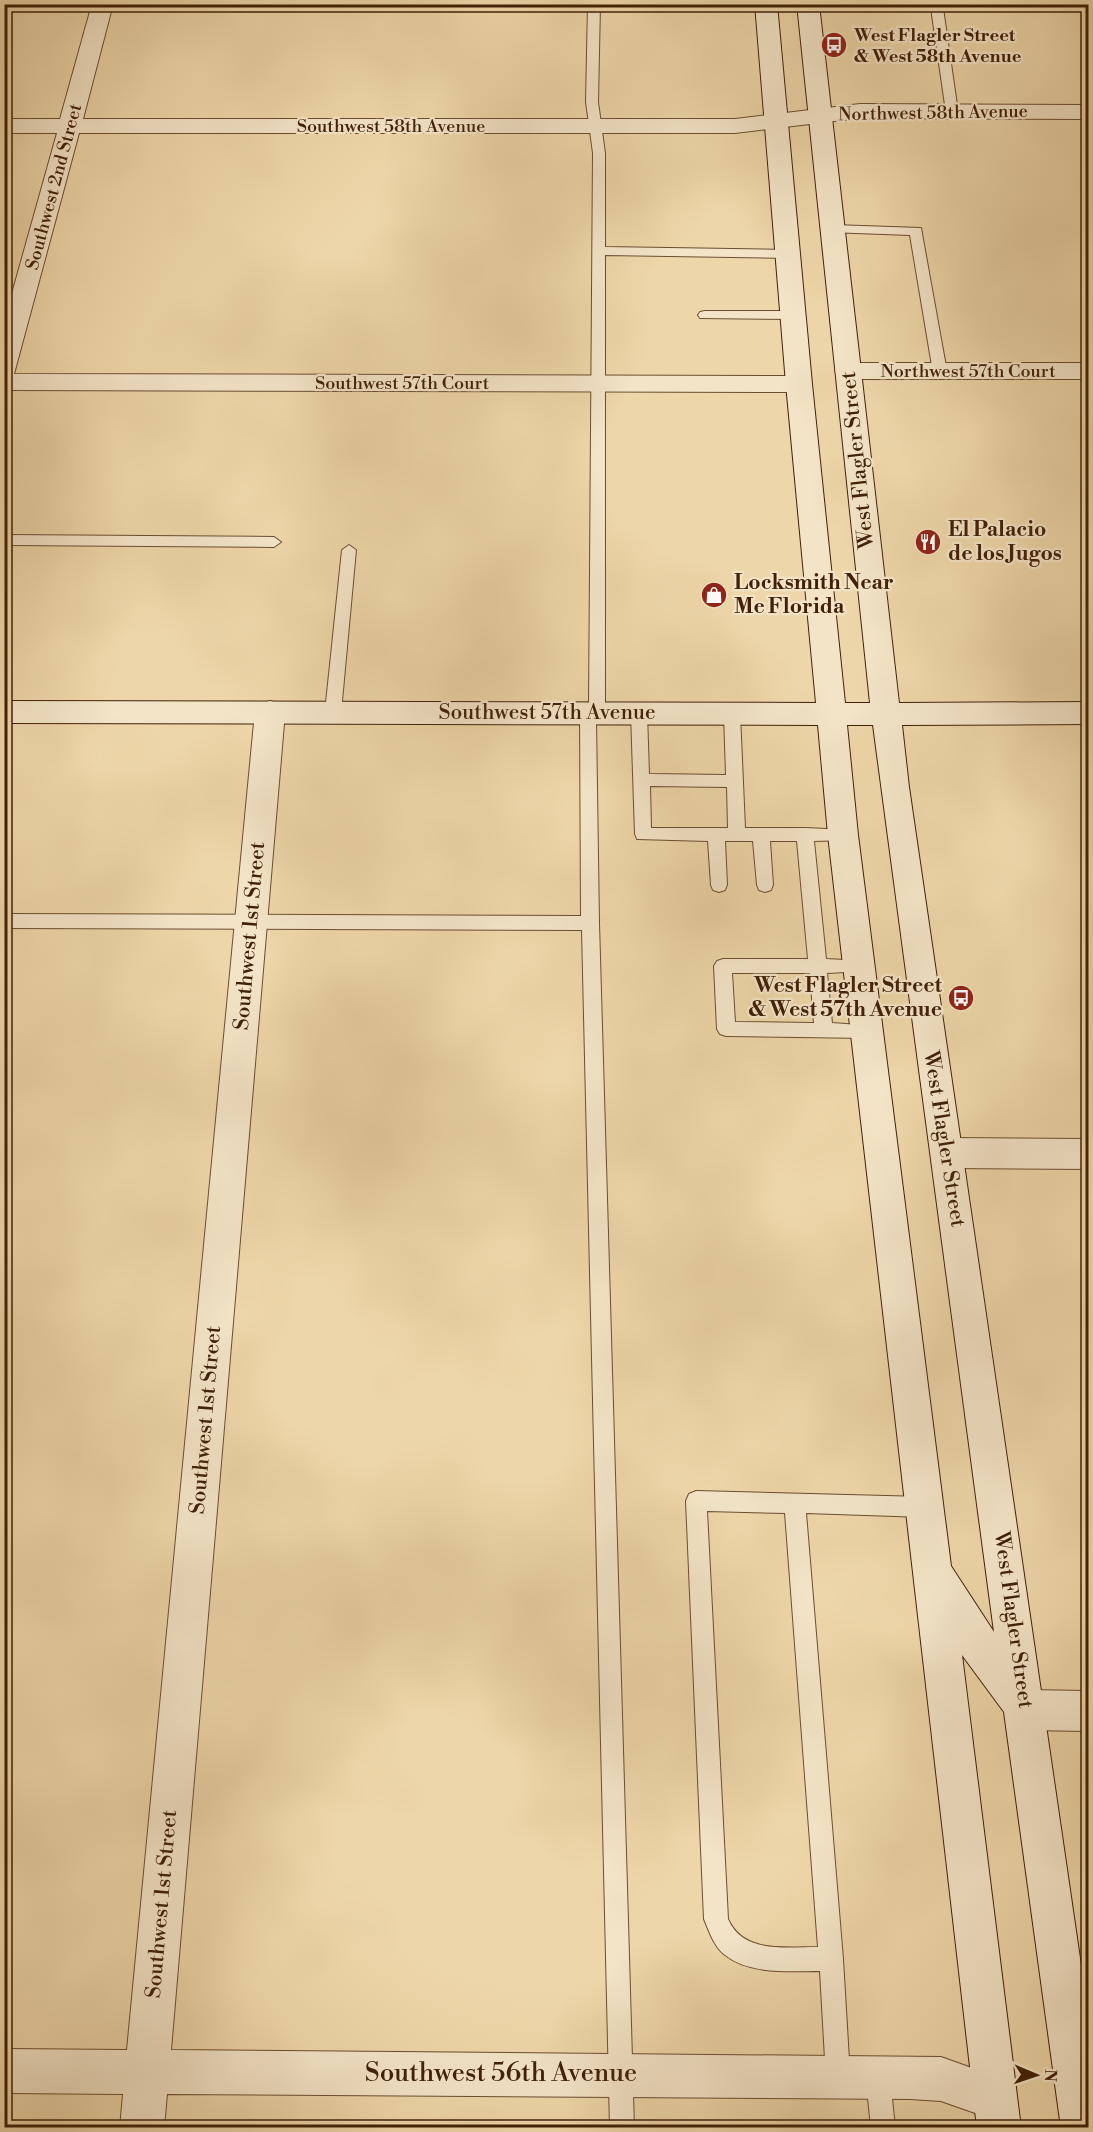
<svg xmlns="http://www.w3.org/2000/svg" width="1093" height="2132" viewBox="0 0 1093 2132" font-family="'Libre Bodoni',serif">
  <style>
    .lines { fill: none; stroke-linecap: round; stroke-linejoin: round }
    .lane-casing { stroke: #6b4e30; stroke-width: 2 }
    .street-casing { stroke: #6b4e30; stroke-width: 2 }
    .secondary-casing { stroke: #402108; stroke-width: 2 }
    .lane { fill: #f3e4c7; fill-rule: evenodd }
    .street { fill: #f3e4c7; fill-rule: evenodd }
    .secondary { fill: #f3e4c7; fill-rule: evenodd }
    .labels { text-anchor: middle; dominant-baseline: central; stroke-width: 4.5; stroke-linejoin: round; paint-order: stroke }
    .far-poi-label { font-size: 18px; font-weight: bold; fill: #402108; stroke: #f3e4c7; text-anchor: start }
    .far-street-label { font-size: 18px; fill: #402108; stroke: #f3e4c7 }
    .street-label { font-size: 21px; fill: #402108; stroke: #f3e4c7 }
    .poi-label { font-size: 21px; font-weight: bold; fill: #402108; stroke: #f3e4c7; text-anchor: start }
    .near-street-label { font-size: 26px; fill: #402108; stroke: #f3e4c7 }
  </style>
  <rect width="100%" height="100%" fill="#edd6a9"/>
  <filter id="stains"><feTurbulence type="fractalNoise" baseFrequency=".00333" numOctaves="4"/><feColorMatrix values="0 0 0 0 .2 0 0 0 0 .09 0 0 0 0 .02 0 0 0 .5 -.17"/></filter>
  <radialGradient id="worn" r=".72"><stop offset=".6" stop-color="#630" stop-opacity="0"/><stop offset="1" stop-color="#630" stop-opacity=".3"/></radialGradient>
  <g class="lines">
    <g class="lane-casing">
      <path id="lane" d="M588 4H600L598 102 605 153V247L788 250 795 254 788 258 605 255V713L603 717 596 719 599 923 634 2128H610L582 930 4 928V914L581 916 580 713 582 709 589 707 593 153 586 102Z
        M937 5 943 8 958 112 952 116 946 112 931 8Z
        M833 225 921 228 947 372 945 375H935L933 372 910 235 828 232 827 229 828 226Z
        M705 311H794L801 315 794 319 700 318 698 315 700 312Z
        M4 535 274 537 281 542 274 547 4 545Z
        M349 545 356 550 341 712 339 716H327L325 712 342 550Z
        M639 707 645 709 647 713 649 774 726 775 724 714 726 710H738L740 714 745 828H805L849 830 851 835 849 840 814 841 826 959 865 961 868 966 865 971 827 973 832 1023 873 1026 876 1031 873 1036 867 1038 726 1036 720 1034 717 1029 714 966 717 961 723 959H808L797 841H770L773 885 771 890 765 892 759 890 757 885 753 841H725L727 885 725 890 719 892 713 890 711 885 708 841 637 839 635 834 631 713 633 709ZM650 786 727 787 728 828H651ZM732 973H810L814 1023 735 1022Z
        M696 1491 924 1497 931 1500 934 1507 931 1514 924 1517 806 1513 843 1959 850 2077 847 2086 838 2089 829 2086 826 2077 820 1971C790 1971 750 1975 725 1955 714 1947 709 1931 704 1919L686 1501 689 1494ZM707 1511 785 1513 818 1947C786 1947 743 1954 728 1919Z
        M878 2066 887 2069 890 2078 895 2128H871L866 2078 869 2069Z"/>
    </g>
    <g class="street-casing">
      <path id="street" d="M92 4H113L83 119H735L860 104 1088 105V119L860 118 735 133H79L14 374 799 376 808 378 812 384 808 390 799 392 4 390V322L57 133H4V119H60Z
        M848 363H1088V379H848L839 377 835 371 839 365Z
        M270 701 280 704 285 712 171 2050 941 2057 1011 2082 1017 2098 1011 2114 995 2120 941 2101 910 2099 167 2094 164 2128H120L123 2094 4 2093V2049L127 2050 255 712 260 704Z
        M948 1138 1088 1139V1169L948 1168 936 1163 931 1153 936 1143Z
        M1026 1690 1088 1691V1731L1026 1730 1012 1724 1006 1710 1012 1696Z"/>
    </g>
    <g class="secondary-casing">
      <path id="secondary" d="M755 4H777L812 384 845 703H870L797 4H819L899 703 1088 702V724L902 725 909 787 1088 2013V2128H1061L1004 1712 962 1655 1021 2128H977L828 835 818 725 4 723V701L816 703 786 384ZM847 725H873L994 1632 951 1566 858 835Z"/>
    </g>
    <use href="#lane" class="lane"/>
    <use href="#street" class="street"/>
    <use href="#secondary" class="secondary"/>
  </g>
  <defs>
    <g id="bus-disc" transform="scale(1.35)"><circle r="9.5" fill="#8f2418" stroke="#f3e4c7"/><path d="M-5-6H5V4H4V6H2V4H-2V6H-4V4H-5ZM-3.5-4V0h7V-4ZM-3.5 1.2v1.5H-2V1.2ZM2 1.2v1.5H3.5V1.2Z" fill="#fff"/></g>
    <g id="restaurant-disc" transform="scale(1.35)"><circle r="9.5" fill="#8f2418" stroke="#f3e4c7"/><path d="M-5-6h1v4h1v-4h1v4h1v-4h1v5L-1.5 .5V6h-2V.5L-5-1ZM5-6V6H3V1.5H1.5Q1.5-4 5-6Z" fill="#fff"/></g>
    <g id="shop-disc" transform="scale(1.35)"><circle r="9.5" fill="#8f2418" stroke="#f3e4c7"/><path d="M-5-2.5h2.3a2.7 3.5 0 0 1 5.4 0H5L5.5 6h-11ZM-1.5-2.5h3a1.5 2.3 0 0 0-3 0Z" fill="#fff"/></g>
  </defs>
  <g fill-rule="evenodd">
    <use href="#bus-disc" x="834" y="45"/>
    <use href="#restaurant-disc" x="928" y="542"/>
    <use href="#shop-disc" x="714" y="595"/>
    <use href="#bus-disc" x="961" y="998"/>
  </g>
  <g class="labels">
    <g class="far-poi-label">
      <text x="854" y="35">West Flagler Street<tspan x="854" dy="21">&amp; West 58th Avenue</tspan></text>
    </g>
    <g class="far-street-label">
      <text transform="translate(933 113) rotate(-1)">Northwest 58th Avenue</text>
      <text x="391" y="126">Southwest 58th Avenue</text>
      <text transform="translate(54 187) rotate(-75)">Southwest 2nd Street</text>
      <text x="968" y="371">Northwest 57th Court</text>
      <text x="402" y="383">Southwest 57th Court</text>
    </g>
    <g class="street-label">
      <text transform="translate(858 460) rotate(-96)">West Flagler Street</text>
      <text x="547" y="713">Southwest 57th Avenue</text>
      <text transform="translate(250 936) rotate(-85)">Southwest 1st Street</text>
      <text transform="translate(944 1139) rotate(81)">West Flagler Street</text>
      <text transform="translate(206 1420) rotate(-85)">Southwest 1st Street</text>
      <text transform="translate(1013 1620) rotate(82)">West Flagler Street</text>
      <text transform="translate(162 1904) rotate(-85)">Southwest 1st Street</text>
    </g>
    <g class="poi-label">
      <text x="948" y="530">El Palacio<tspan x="948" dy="24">de los Jugos</tspan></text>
      <text x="734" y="583">Locksmith Near<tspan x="734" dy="24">Me Florida</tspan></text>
      <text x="942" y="986" text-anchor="end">West Flagler Street<tspan x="942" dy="24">&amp; West 57th Avenue</tspan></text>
    </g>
    <g class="near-street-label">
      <text x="501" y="2073">Southwest 56th Avenue</text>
    </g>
  </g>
  <rect width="1093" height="2132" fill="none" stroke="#edd6a9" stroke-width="24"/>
  <rect x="6" y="6" width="1081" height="2120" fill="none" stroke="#402108" stroke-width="3"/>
  <rect x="12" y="12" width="1069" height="2108" fill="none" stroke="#402108" stroke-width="1.5"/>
  <g transform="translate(1036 2075) rotate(92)" stroke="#f3e4c7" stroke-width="4.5" paint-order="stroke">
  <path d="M0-4.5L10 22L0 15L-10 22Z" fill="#402108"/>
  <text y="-9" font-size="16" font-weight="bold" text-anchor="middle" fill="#402108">N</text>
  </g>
  <rect width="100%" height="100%" filter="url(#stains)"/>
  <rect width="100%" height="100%" fill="url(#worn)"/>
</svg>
